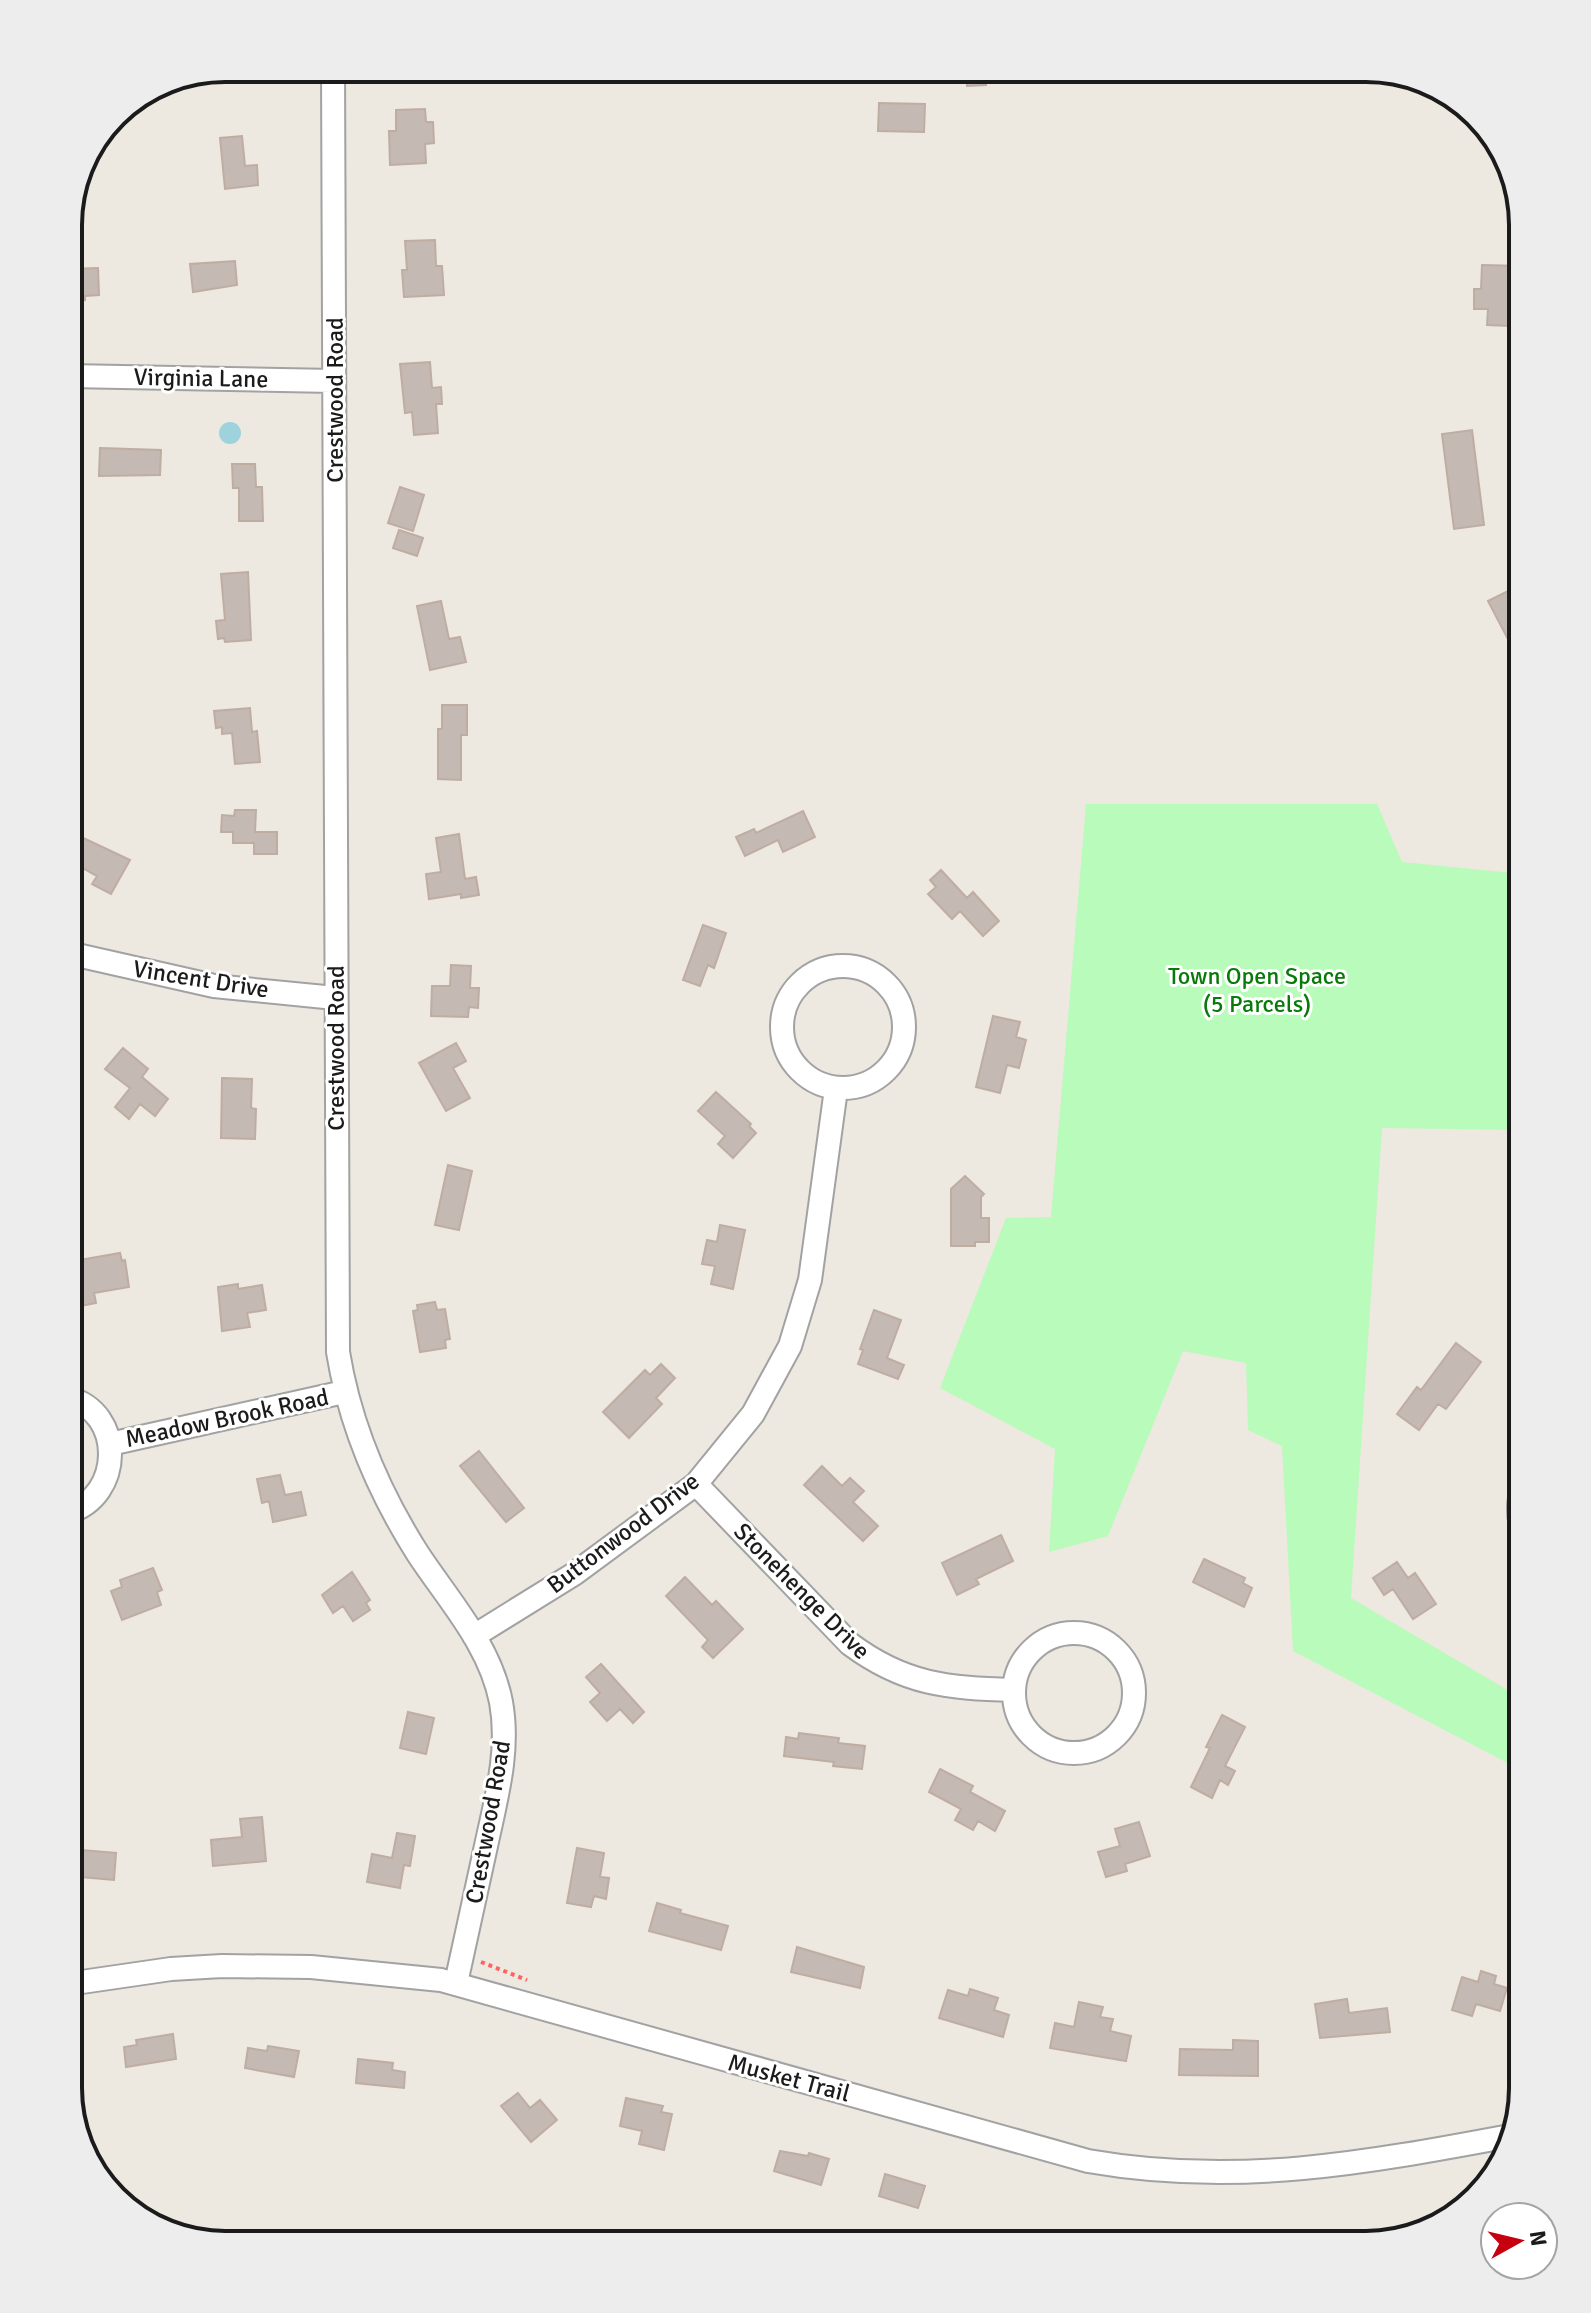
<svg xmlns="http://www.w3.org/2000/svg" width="1591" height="2313" viewBox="0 0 1591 2313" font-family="Signika,sans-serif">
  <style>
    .park { fill: #b9fbba }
    .water { fill: #9ed3dd }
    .building { fill: #c5b9b3; stroke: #bfada2; stroke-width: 2 }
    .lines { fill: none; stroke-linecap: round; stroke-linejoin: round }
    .minor-casing { stroke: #a2a2a2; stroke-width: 26 }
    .path { stroke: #fe6460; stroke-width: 4; stroke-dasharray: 4 4; stroke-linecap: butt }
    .minor { stroke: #fff; stroke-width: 22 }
    .labels { text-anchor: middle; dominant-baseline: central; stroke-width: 6; stroke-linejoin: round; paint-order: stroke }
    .street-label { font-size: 24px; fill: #1b1b1b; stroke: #fff }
    .park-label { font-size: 24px; fill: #087a09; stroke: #fff }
    .rim { fill: none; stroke: #1b1b1b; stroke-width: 4 }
  </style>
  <rect width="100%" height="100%" fill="#ede8e0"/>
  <path class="park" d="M1086 804H1377L1402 862 1523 874V1130L1382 1128 1351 1598 1523 1699V1771L1293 1651 1282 1446 1248 1430 1246 1363 1183 1351 1108 1536 1049 1552 1055 1449 940 1388 1006 1218 1051 1217Z"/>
  <path class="water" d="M219 433a11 11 0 1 1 22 0a11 11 0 1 1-22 0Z"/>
  <path class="building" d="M967 68H986V85L967 86Z
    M879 103 925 104 924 132 878 131Z
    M425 109 426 122H433L434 143 425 144 426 163 390 165 389 131H396V110Z
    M242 136 245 166 257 165 258 185 225 189 220 138Z
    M435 240 436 266H442L444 295 404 297 402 270H407L405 241Z
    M235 261 237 285 193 292 190 264Z
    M1482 265 1523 266V282H1518L1515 307H1512L1511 326 1487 325 1488 309H1474V289H1481Z
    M98 268 99 295 85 296V300L68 301V269Z
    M430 362 432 388 441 387 442 404H436L438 433 414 435 412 412 405 413 400 364Z
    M1472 430 1484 525 1454 529 1442 434Z
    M100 448 161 450 160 475 99 476Z
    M232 464H255L256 487H262L263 521H239V488H233Z
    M400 487 424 495 413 531 388 523Z
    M399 530 423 538 417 556 393 548Z
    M248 572 251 640 225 642 224 638 218 639 216 621 225 620 221 574Z
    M1512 589 1518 591 1523 602V668L1488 601Z
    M441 601 449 639 460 637 466 662 430 670 417 606Z
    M442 705H467V735H461V780L438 779V729H442Z
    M250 708 252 732 257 731 260 762 235 764 232 733 222 734V727L216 728 214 711Z
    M235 810H256L255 832H277V854H254V843H233V832H221L222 815 234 816Z
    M803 811 815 837 783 852 778 840 745 856 736 837 754 829 756 833Z
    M459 834 465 879 476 877 479 895 461 898V894L429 899 426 874 441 872 436 838Z
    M79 836 130 860 111 894 92 884 97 876 68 860V854Z
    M941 870 967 898 973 892 999 921 983 936 960 911 952 919 928 894 936 887 930 880Z
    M703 925 726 933 714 968 708 965 700 986 683 980Z
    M451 965 471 966 470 988H479L478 1008 469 1007 468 1017 431 1016 432 986H450Z
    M993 1016 1020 1022 1016 1037 1026 1040 1019 1068 1007 1065 1000 1093 976 1087Z
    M456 1043 466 1061 453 1068 470 1098 446 1111 419 1063Z
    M123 1048 148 1069 142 1077 168 1099 155 1116 140 1104 129 1119 115 1107 130 1088 105 1069Z
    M222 1078 252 1079 251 1108 256 1109 255 1139 221 1138Z
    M716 1092 751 1124 749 1126 756 1133 733 1158 718 1144 725 1136 698 1111Z
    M448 1165 472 1171 459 1230 435 1225Z
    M965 1176 984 1194 981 1197V1218H989V1242H975V1246H951V1189Z
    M720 1225 745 1230 733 1289 711 1284 715 1266 702 1264 707 1240 717 1242Z
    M120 1253 122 1261 125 1260 129 1287 94 1293 96 1303 75 1307 68 1262Z
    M238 1284V1289L262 1285 266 1310 247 1313 250 1327 222 1331 218 1287Z
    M435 1302 437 1310 445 1309 450 1339 445 1340 446 1348 420 1352 413 1311 418 1310 417 1305Z
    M874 1310 901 1320 887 1358 904 1365 898 1379 858 1364 863 1350 860 1349Z
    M1456 1343 1481 1362 1446 1409 1438 1404 1419 1430 1397 1414 1417 1387 1421 1390Z
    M661 1364 675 1378 656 1398 662 1404 629 1438 603 1412 645 1370 650 1375Z
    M479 1451 524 1508 506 1522 460 1466Z
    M822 1466 842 1486 850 1478 864 1491 853 1502 878 1526 863 1541 804 1485Z
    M280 1475 285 1495 301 1492 306 1515 273 1522 269 1501 262 1503 257 1479Z
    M1001 1535 1013 1561 976 1579 979 1584 957 1595 942 1563Z
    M1204 1559 1245 1578 1243 1583 1252 1588 1244 1607 1193 1582Z
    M1397 1562 1408 1578 1415 1573 1436 1604 1413 1619 1393 1589 1384 1595 1373 1578Z
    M153 1568 162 1590 157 1592 161 1605 122 1620 111 1591 122 1587 120 1580Z
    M352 1572 370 1600 366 1603 370 1610 353 1621 343 1606 333 1613 322 1595Z
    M685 1577 712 1605 716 1601 743 1629 713 1658 702 1647 708 1640 666 1596Z
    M601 1664 644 1712 633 1723 620 1709 607 1721 590 1702 600 1693 586 1677Z
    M408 1712 434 1718 426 1754 400 1748Z
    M1222 1715 1245 1727 1225 1766 1235 1771 1228 1785 1220 1780 1212 1798 1191 1787 1210 1748 1206 1747Z
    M799 1733 839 1738 838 1743 865 1746 862 1769 833 1766 834 1762 784 1756 786 1737 798 1739Z
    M940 1769 973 1786 970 1792 1005 1811 995 1831 978 1821 973 1830 955 1820 961 1809 929 1792Z
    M262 1817 266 1861 213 1866 211 1840 242 1837 240 1819Z
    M1139 1822 1150 1856 1125 1864 1127 1871 1106 1877 1098 1852 1120 1846 1115 1829Z
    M397 1833 415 1836 410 1866 404 1865 400 1888 367 1882 372 1854 392 1858Z
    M577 1848 604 1853 600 1877 609 1878 606 1899 594 1896 591 1907 567 1903Z
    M81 1850 116 1853 114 1880 69 1876 71 1852 81 1853Z
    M657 1903 681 1910 680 1913 728 1926 721 1950 649 1931Z
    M797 1947 864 1967 860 1988 791 1972Z
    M1481 1971 1496 1976 1494 1984 1507 1988 1500 2011 1476 2004 1472 2016 1452 2010 1462 1977 1478 1982Z
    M970 1989 998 1998 994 2010 1009 2015 1003 2037 939 2018 948 1990 968 1996Z
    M1347 1999 1349 2013 1387 2008 1390 2032 1320 2038 1315 2004Z
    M1079 2002 1103 2007 1100 2017 1113 2019 1110 2031 1131 2036 1126 2061 1050 2048 1055 2023 1074 2027Z
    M173 2034 176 2059 126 2067 124 2047 137 2045 136 2040Z
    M1233 2040 1258 2041V2076L1179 2075 1180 2049 1233 2050Z
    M268 2046 299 2051 294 2077 245 2068 248 2048 267 2051Z
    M358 2059 393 2063 392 2070 405 2072 404 2088 356 2083Z
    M518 2093 530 2108 540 2100 557 2120 531 2142 501 2106Z
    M626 2098 663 2106 661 2112 672 2114 664 2150 639 2144 642 2131 620 2126Z
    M780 2151 808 2156 809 2153 829 2159 821 2185 774 2171Z
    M885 2174 925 2186 918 2208 879 2196Z"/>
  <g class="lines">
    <g class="minor-casing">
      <path id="minor" d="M333 68 338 1352C350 1426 378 1491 418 1554 449 1601 490 1645 501 1702 510 1751 496 1799 486 1846 476 1892 466 1938 456 1983
        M68 376 334 381
        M68 953 214 986 335 998
        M782 1027a61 61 0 1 1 122 0a61 61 0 1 1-122 0Z
        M110 1444 344 1392
        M696 1484 850 1644C905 1685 948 1688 1014 1690
        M68 1512C123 1497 125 1412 68 1398
        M1523 1531C1517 1515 1518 1501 1523 1486
        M1014 1693a60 60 0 1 1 120 0a60 60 0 1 1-120 0Z
        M474 1636 574 1574 696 1484 753 1414 790 1346 810 1280 836 1089
        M68 1984 171 1969 222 1966 311 1967 441 1980 1088 2161C1236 2187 1365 2163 1510 2136"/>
    </g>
    <path class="path" d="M481 1962 527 1980"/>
    <use href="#minor" class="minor"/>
  </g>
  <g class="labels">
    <g class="street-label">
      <text transform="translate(201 378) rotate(1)">Virginia Lane</text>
      <text transform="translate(335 400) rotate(-90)">Crestwood Road</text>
      <text transform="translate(201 979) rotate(9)">Vincent Drive</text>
      <text transform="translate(336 1048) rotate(-90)">Crestwood Road</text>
      <text transform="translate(227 1418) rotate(-12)">Meadow Brook Road</text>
      <text transform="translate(623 1533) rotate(-37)">Buttonwood Drive</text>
      <text transform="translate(802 1591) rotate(45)">Stonehenge Drive</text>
      <text transform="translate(488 1822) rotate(-80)">Crestwood Road</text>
      <text transform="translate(789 2078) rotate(15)">Musket Trail</text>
    </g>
    <g class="park-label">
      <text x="1257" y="976">Town Open Space<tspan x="1257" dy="28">(5 Parcels)</tspan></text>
    </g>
  </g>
  <path d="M0 0H1591V2313H0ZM225 82H1366A143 143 0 0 1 1509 225V2088A143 143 0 0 1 1366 2231H225A143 143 0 0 1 82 2088V225A143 143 0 0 1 225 82Z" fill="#ededed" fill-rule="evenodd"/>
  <path class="rim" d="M225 82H1366A143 143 0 0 1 1509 225V2088A143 143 0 0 1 1366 2231H225A143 143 0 0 1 82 2088V225A143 143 0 0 1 225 82Z"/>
  <g transform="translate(1519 2241) rotate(82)"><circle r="38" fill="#ffffff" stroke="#a4a4a4" stroke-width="2"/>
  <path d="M0-6L14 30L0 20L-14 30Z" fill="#c6000f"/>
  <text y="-12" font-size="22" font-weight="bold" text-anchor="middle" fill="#1b1b1b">N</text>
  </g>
</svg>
